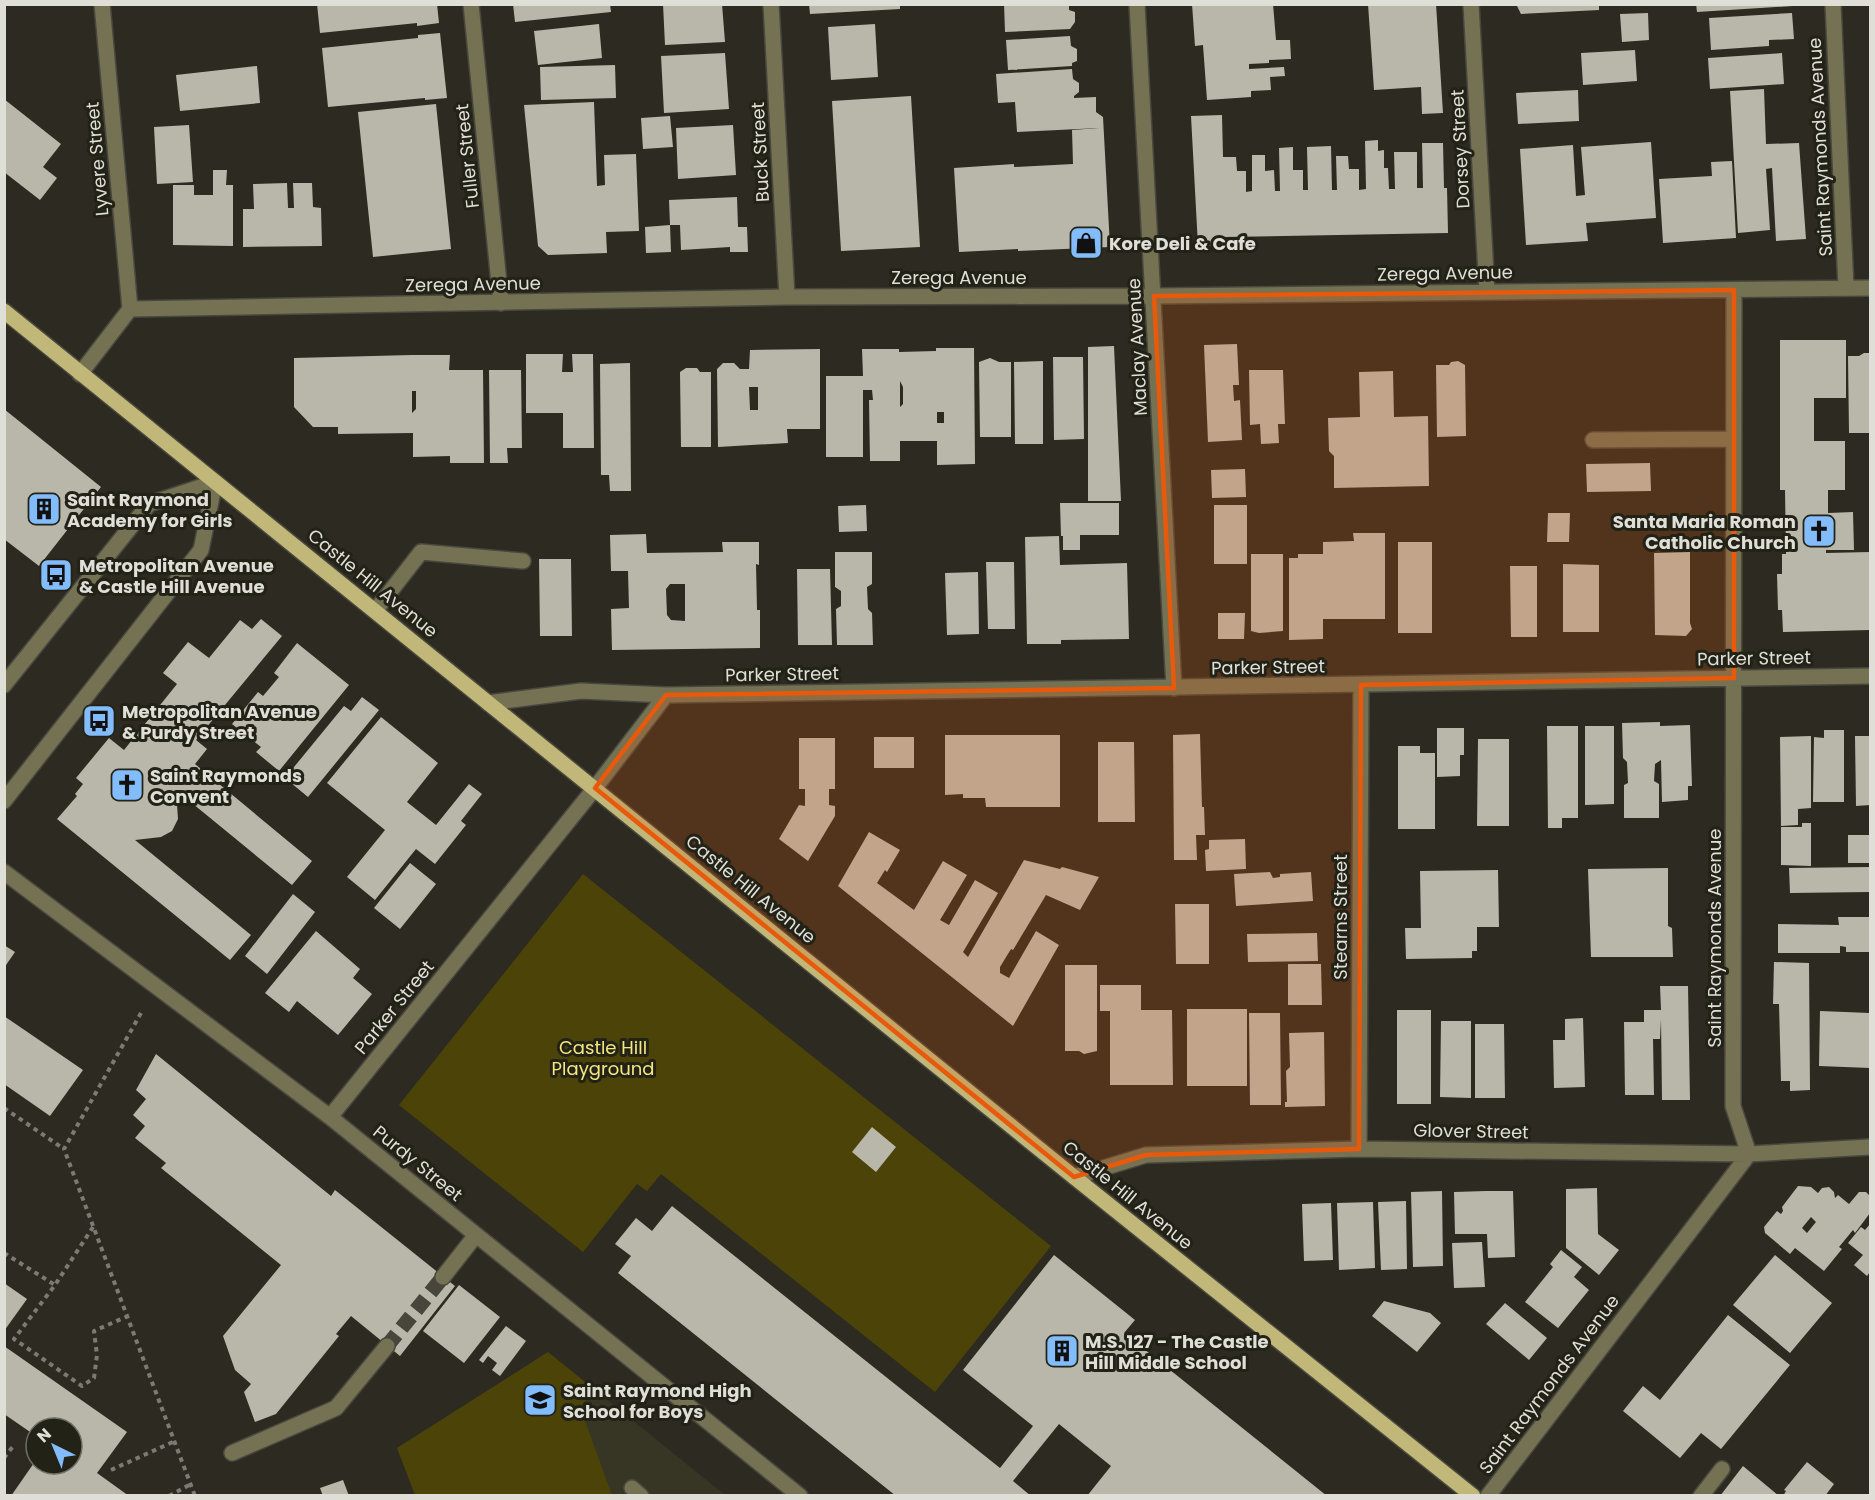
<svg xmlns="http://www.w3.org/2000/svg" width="1875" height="1500" viewBox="0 0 1875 1500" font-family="Poppins,sans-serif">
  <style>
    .built { fill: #373524 }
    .green { fill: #4b4308 }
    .building { fill: #b9b7aa; fill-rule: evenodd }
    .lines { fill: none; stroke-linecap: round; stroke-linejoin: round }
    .minor-tunnel { stroke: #48463c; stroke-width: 15; stroke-dasharray: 15 8; stroke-linecap: butt }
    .minor-casing { stroke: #49483e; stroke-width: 18 }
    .major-casing { stroke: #49483e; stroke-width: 18 }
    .path { stroke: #7c7b73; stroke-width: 4; stroke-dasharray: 4.5 4.5; stroke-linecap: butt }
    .minor { stroke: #757153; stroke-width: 15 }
    .major { stroke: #c0b778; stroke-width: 15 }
    .marked { fill: #e8590c; fill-opacity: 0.2; stroke: #e8590c; stroke-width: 4.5; stroke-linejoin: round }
    .labels { text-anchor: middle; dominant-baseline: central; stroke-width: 6; stroke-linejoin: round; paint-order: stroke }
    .street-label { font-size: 18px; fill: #dfdfd8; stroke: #232217 }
    .poi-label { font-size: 18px; font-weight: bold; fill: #dfdfd8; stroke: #232217; text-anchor: start }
    .park-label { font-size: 18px; fill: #f5e67d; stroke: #232217 }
  </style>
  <rect width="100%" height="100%" fill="#2d2b21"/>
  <path class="built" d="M548 1352 725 1495H415L397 1448Z"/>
  <path class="green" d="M583 874 1051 1246 935 1392 661 1174 647 1191 637 1184 583 1252 399 1105Z
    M548 1352 595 1390 580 1407 612 1495H415L397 1448Z"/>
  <path class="building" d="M317 4H437L439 23 417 26V23L320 33Z
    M513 4H610L611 12 515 22Z
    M663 4H722L725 42 665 45Z
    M809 4H900V9L810 14Z
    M1004 4H1069V10L1075 12V22L1070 29 1005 32Z
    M1192 4H1273L1276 40H1290L1291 59 1269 60V63L1249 64V69L1284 67 1285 76 1270 77 1271 90 1251 91V97L1207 100 1203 45 1195 46Z
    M1368 4H1436L1443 113 1422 114 1421 87 1374 90Z
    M1516 4H1599V10L1521 14Z
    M1696 4H1792L1793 6 1697 12Z
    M1648 13 1649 40 1622 42 1620 14Z
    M1792 13 1794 39 1769 40V46L1711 50 1709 18Z
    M599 24 602 58 538 65 534 31Z
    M875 24 878 77 831 80 828 27Z
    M440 33 447 98 425 100V98L328 107 322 48 418 38V35Z
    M1070 36 1071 46 1077 49V61L1072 63V66L1008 70 1006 40Z
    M1635 50 1637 81 1583 85 1581 53Z
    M725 53 729 109 664 113 661 56Z
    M1782 53 1784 84 1710 89 1708 58Z
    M615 65 616 98 541 100 540 67Z
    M257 66 260 103 180 111 176 75Z
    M1072 69 1073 79 1079 83V92L1074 96V98L1096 97V112L1103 117 1110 247 1018 251V249L959 252 954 168 1014 164V167L1073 164 1072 130 1099 128 1017 132 1015 102 998 103 996 74Z
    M1764 89 1766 144 1799 143 1806 239 1776 241 1772 168 1766 169 1770 230 1738 233 1730 91Z
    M1578 90 1579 121 1518 124 1516 93Z
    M911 96 920 247 841 251 832 101Z
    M4 99 61 144 43 167 57 178 40 200 4 172Z
    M594 102 597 186 605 185 604 155 636 154 639 231 606 232 607 253 548 255 538 246 524 105Z
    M436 104 451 249 373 257 358 112Z
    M1222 115 1223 157H1236L1237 171H1246V192L1252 191V155H1265V171L1274 170 1275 191H1280L1279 148 1293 147V170H1303V190H1308L1307 147 1331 146 1332 190H1337L1336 156H1348L1349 169H1359V190L1366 189 1365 141 1378 140V151L1384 150V168H1388L1389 189H1395L1394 152H1417V188H1423L1422 143H1443L1444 188H1447L1448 233 1224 237V245L1198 246 1191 116Z
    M670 116 673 147 643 149 641 118Z
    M189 125 193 182 157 184 154 127Z
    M733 125 736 175 678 179 676 128Z
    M1651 142 1656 218 1586 223 1588 241 1526 245 1520 149 1573 145 1576 196 1585 195 1581 147Z
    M1732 161 1736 238 1663 243 1659 179 1712 176 1711 162Z
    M213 170H227L226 185H233V246L173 245V185H194V195H213Z
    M287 183 288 208H294L293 183H312L313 207 321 208 322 246 243 247V209H254L253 184Z
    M737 197 738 227H747L748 252H730V247L681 250 680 225H670L671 252 646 253 645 227 670 225 669 200Z
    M1780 340H1846V398H1814V441H1845V490H1828V513L1853 512 1854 550H1826V553L1870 552V630L1783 632 1782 610H1778L1777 574H1782V554H1786L1785 490H1780Z
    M1237 344 1239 385H1233L1234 401 1240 400 1242 440 1208 442 1204 345Z
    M1114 346 1121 501H1088V347Z
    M936 348H974L975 464 937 465V441H900V461H870L869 400H873L872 390H863V457H826V376H863L862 349H899V352L936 351ZM900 381 903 387V404L900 407ZM937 412H944V423H937Z
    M820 349V429H787L788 443 718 447 717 369 723 363H734L740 369H749L750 350ZM749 387H758V410H750Z
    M1864 353H1870V433H1849L1848 356H1859Z
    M526 354H563L562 372H573L572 354H593L594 448H563V413H526Z
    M412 355H450L449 370H483L484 463H450V456L413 457V433L338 434V427H313L294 407V358ZM412 391H416V409L412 413Z
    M1053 357H1083L1084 439 1054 440Z
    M990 358 999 362H1011V437H980L979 362Z
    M1043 361V444H1015L1014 362Z
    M1458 361 1465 365 1466 436 1437 437 1436 365H1449L1451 362Z
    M630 363 631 491H610L609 475H601L600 364Z
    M686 368H697L700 372H711V447H681L680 372Z
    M489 370H521L522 448H507L508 463H490Z
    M1249 370H1283L1285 424H1278L1279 443 1261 444 1260 424 1250 425Z
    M1393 371 1394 417 1428 416 1429 486 1334 488V456L1329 451 1328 418 1360 417 1359 372Z
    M4 409 101 487 39 566 4 539Z
    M1650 463 1651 491 1587 492 1586 464Z
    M1245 469 1246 497 1212 498 1211 470Z
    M1060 503H1119V535H1080V550H1063V536H1061Z
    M866 505 867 531 839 532 838 506Z
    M1214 505H1247V564H1214Z
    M1548 513H1570L1569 542H1547Z
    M1353 533H1385V619H1323V639L1289 640V558H1298V554H1323V542L1354 541Z
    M646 534 647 553 723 552 722 542H759V565L756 564 757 610H760V648L612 650 611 609 629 608 628 571H611L610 535ZM670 584H685V621L671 620 667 615 666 589Z
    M1059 536 1060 565 1127 563 1129 639 1061 640V644H1027L1025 537Z
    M1398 542H1432V633H1398Z
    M835 552H872V584L867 587 868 609 872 613 873 645H837L836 609 841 606V591L835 587Z
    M1690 552V623L1692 629 1686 636 1655 635 1654 553Z
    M1251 554H1283V631L1259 633 1251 631Z
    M539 559H571L572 636H540Z
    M986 562H1014L1015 629H988Z
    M1563 564 1599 565V632H1563Z
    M1510 566H1537V637H1511Z
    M797 569H830L832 645H798Z
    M978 572 979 634 947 635 945 573Z
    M1218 613H1245L1244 639H1218Z
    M261 619 282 636 196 740 207 749 195 764 312 861 292 885 176 790 178 819 172 831 161 837 135 840 251 935 230 960 57 819 77 796 75 794 83 784 76 778 109 738 124 750 177 684 163 673 188 642 209 658 240 620 252 629Z
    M297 643 349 685 279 771 256 752 261 747 232 724 258 692 263 696 279 677 274 673Z
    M362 697 379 710 308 797 285 778 344 706 351 711Z
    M381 717 438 763 407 802 436 825 469 784 482 794 461 821 466 825 435 864 416 849 375 900 347 877 385 830 327 783Z
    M1660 722V726L1690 725 1692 786H1688V800L1662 802 1661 760 1655 764 1654 781 1659 784V818H1624V785L1628 783 1627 762 1623 758 1622 723Z
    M1547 726H1578V818H1562V828H1548Z
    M1585 726H1614V804L1585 805Z
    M1437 728H1464V755H1460V776L1437 777Z
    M1824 730H1844V802H1813L1814 737 1824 738Z
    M1200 734 1202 807H1204L1205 835H1196L1197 860H1174L1173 735Z
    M945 735H1060V807H986L985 798H963V794L945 795Z
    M1811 736V808L1798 809V825L1781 826 1780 737Z
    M1855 736H1870V805L1856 806Z
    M874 737H914V768H874Z
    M799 738H835V789H829V805L835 806V816L808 861 779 839 799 805 805 806V789H799Z
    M1478 739H1509V826H1477Z
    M1098 742H1134L1135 822H1098Z
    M1398 746H1420V753H1435V829H1398Z
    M1802 823H1811V866L1781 865V827H1802Z
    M869 832 900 850 887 872 885 870 877 883 914 910 943 861 967 875 940 920 949 925 975 880 998 893 963 952 968 957 1024 860 1060 869 1062 867 1099 877 1080 910 1046 895 1013 950 1011 949 1000 967V973L1009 978 1036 931 1059 945 1013 1026 838 886Z
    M1848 835H1870V863H1848Z
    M1245 839 1246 869 1206 871 1205 850 1209 849V840Z
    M410 863 436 884 400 929 374 908Z
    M1870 867V892L1790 893 1789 868Z
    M1668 868V926L1672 928 1673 957H1591L1588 869Z
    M1498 870 1499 927H1477V951H1472V958L1406 959 1405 928H1421L1420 871Z
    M1270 872 1273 878 1280 877V874L1311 872 1313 901 1236 906 1234 874Z
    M293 894 315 912 267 974 245 956Z
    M1175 904H1209V964H1176Z
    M1838 917H1870V952H1846V947L1840 946V953H1778V924L1839 925Z
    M316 931 360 969 353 978 372 994 338 1035 297 1001 289 1012 265 993Z
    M1317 933 1318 961 1248 962 1247 934Z
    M4 945 15 952 4 968Z
    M1774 962 1809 963 1810 1090 1790 1091V1081H1781L1779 1004H1773Z
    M1288 964H1321L1322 1005H1288Z
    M1065 965H1097V1051L1084 1054 1079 1051H1065Z
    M1100 985H1141V1010H1172L1173 1085H1110V1011H1100Z
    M1660 986H1688L1690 1100H1662L1661 1019 1660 1039H1653L1654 1095H1625L1624 1022H1644V1010H1661Z
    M1187 1009H1247V1086H1187Z
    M1397 1010H1431V1104H1397Z
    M1820 1011 1870 1013V1068L1819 1066Z
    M1249 1013H1280L1281 1105H1250Z
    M4 1016 83 1070 50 1116 4 1084Z
    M1583 1018 1585 1087 1554 1088 1553 1040H1565V1019Z
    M1441 1021H1471V1098L1440 1097Z
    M1475 1024H1504L1505 1098H1475Z
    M1324 1032 1325 1106 1285 1107V1102H1287L1286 1071 1290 1067 1289 1033Z
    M156 1054 331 1196 335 1190 455 1286 400 1356 351 1316 336 1334 339 1336 276 1414 255 1422 244 1392 251 1384 235 1370 223 1336 281 1265 161 1168 166 1163 135 1138 145 1126 133 1115 146 1099 136 1090Z
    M872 1127 896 1147 876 1172 852 1152Z
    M1798 1186 1811 1187 1818 1193 1822 1188 1829 1187 1834 1192 1835 1198 1838 1195 1849 1204 1859 1192H1866L1870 1196V1213L1855 1233 1853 1230 1839 1247 1842 1249 1824 1271 1795 1248 1790 1254 1765 1233 1764 1227 1777 1211 1781 1214 1783 1211 1782 1207ZM1811 1217 1816 1222 1807 1233 1802 1228Z
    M1597 1188 1598 1234 1619 1250 1599 1275 1566 1248V1189Z
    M1442 1191 1443 1266 1413 1267 1411 1192Z
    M1486 1191H1513L1515 1257 1488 1258 1487 1234H1455L1454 1192Z
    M1406 1201 1407 1269 1381 1270 1378 1202Z
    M1373 1202 1375 1268 1339 1270 1337 1203Z
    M1331 1203 1333 1260 1304 1261 1302 1204Z
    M672 1206 1000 1468 1033 1426 963 1370 1054 1255 1135 1320 1124 1333 1327 1496H1087L1111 1466 1059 1424 1013 1481 1031 1496H896L618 1273 631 1256 615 1244 636 1218 652 1231Z
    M1870 1224V1272L1867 1276 1854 1265 1863 1255 1848 1243 1861 1227 1865 1230Z
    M1482 1242 1485 1287 1454 1288 1452 1243Z
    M1561 1250 1582 1267 1574 1277 1589 1290 1558 1328 1525 1302 1553 1267 1550 1264Z
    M1775 1255 1832 1303 1790 1353 1733 1305Z
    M4 1283 27 1299 4 1331Z
    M459 1285 500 1317 464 1363 423 1331Z
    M1384 1301 1430 1313 1441 1323 1417 1352 1372 1316Z
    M1505 1303 1547 1338 1529 1360 1486 1324Z
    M1728 1315 1790 1365 1721 1449 1701 1433 1680 1458 1623 1411 1643 1386 1660 1400Z
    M506 1326 526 1341 500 1376 492 1370 497 1363 488 1356 483 1363 479 1360Z
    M4 1346 127 1432 97 1473 129 1496H11L36 1460V1464H72V1428H36V1436L4 1414Z
    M1807 1462 1834 1484 1825 1496H1783L1786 1491 1784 1490Z
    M1743 1466 1779 1496H1720Z
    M343 1480 349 1496H323L320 1488Z"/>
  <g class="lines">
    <path class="minor-tunnel" d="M387 1346 443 1277"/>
    <g class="minor-casing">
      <path id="minor" d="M102 4 130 309
        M471 4 501 303
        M771 4 787 297
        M1137 4 1174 688
        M1471 4 1487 292
        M1833 4 1846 288
        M1734 290 1733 1106 1749 1154
        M130 309 787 297 1154 296 1870 288
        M80 374 130 309
        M1593 440 1734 439
        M375 611 421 552 523 561
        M4 685 149 504 215 482 201 550 4 801
        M488 703 581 691 666 695
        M4 872 330 1117 800 1496
        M330 1117 595 788 666 695 1870 676
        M1359 1149 1361 685
        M1074 1177 1146 1155 1359 1149 1749 1154 1870 1147
        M443 1277 476 1235
        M232 1453 336 1408 387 1346
        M632 1488 641 1496
        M1488 1496 1749 1154
        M1701 1496 1722 1469"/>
    </g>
    <g class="major-casing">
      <path id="major" d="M4 311 1074 1177 1473 1496"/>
    </g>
    <path class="path" d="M141 1013 64 1149 195 1496
      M4 1108 64 1149
      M93 1227 55 1285 14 1339 82 1386 94 1378 97 1355 94 1331 128 1316
      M4 1253 55 1285
      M4 1458 14 1445
      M111 1470 175 1441
      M169 1496 191 1484"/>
    <use href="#minor" class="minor"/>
    <use href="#major" class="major"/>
  </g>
  <path class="marked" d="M1734 290V678L1361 685 1359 1149 1146 1155 1074 1177 595 788 666 695 1174 688 1154 296Z"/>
  <defs>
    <g id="shop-square" transform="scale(1.725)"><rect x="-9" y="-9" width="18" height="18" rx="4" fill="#83bcfb" stroke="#232217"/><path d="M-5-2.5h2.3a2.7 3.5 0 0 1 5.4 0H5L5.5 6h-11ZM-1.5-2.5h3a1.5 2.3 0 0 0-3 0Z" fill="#111"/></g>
    <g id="building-square" transform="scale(1.725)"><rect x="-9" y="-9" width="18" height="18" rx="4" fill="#83bcfb" stroke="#232217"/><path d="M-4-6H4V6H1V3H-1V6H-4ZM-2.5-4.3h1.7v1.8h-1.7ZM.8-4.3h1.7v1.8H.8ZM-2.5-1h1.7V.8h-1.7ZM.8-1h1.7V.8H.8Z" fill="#111"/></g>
    <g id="church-square" transform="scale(1.725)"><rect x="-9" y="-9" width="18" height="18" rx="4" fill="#83bcfb" stroke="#232217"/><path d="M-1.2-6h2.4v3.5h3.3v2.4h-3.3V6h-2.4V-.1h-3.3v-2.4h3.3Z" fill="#111"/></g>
    <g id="bus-square" transform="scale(1.725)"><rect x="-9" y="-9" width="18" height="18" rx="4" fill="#83bcfb" stroke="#232217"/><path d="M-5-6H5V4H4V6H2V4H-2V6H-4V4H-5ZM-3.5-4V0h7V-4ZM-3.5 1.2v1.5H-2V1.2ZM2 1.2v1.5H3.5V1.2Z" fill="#111"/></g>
    <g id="school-square" transform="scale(1.725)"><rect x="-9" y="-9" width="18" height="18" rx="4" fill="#83bcfb" stroke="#232217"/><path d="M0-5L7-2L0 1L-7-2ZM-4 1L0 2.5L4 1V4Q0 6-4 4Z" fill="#111"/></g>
  </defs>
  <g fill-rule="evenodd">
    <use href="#shop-square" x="1086" y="243"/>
    <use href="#building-square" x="44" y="509"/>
    <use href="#church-square" x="1819" y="531"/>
    <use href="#bus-square" x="56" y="575"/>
    <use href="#bus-square" x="99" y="721"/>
    <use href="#church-square" x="127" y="785"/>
    <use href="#building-square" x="1062" y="1351"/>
    <use href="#school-square" x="540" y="1400"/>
  </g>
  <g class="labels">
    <g class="street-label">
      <text transform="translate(1820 147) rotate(-93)">Saint Raymonds Avenue</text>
      <text transform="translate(1460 149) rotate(-93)">Dorsey Street</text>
      <text transform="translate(760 152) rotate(-93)">Buck Street</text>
      <text transform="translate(467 156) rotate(-96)">Fuller Street</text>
      <text transform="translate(97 159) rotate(-95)">Lyvere Street</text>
      <text transform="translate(1445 273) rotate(-1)">Zerega Avenue</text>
      <text x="959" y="277">Zerega Avenue</text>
      <text transform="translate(473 284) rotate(-1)">Zerega Avenue</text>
      <text transform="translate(1137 347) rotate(-93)">Maclay Avenue</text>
      <text transform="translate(373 583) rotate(39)">Castle Hill Avenue</text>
      <text transform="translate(1754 658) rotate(-1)">Parker Street</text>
      <text transform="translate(1268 667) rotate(-1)">Parker Street</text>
      <text transform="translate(782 674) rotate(-1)">Parker Street</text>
      <text transform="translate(751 889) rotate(39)">Castle Hill Avenue</text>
      <text transform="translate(1340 917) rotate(-90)">Stearns Street</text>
      <text transform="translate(1714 938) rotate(-90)">Saint Raymonds Avenue</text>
      <text transform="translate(394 1007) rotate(-51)">Parker Street</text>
      <text transform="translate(1471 1131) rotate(1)">Glover Street</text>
      <text transform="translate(418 1163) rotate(39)">Purdy Street</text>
      <text transform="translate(1128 1195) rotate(39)">Castle Hill Avenue</text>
      <text transform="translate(1549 1384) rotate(-53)">Saint Raymonds Avenue</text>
    </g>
    <g class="poi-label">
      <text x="1109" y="243">Kore Deli &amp; Cafe</text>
      <text x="67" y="499">Saint Raymond<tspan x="67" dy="21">Academy for Girls</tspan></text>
      <text x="1796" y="521" text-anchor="end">Santa Maria Roman<tspan x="1796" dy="21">Catholic Church</tspan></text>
      <text x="79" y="565">Metropolitan Avenue<tspan x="79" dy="21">&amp; Castle Hill Avenue</tspan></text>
      <text x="122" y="711">Metropolitan Avenue<tspan x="122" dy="21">&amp; Purdy Street</tspan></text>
      <text x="150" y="775">Saint Raymonds<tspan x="150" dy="21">Convent</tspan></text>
      <text x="1085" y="1341">M.S. 127 - The Castle<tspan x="1085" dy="21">Hill Middle School</tspan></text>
      <text x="563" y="1390">Saint Raymond High<tspan x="563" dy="21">School for Boys</tspan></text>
    </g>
    <g class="park-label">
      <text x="603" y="1047">Castle Hill<tspan x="603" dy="21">Playground</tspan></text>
    </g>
  </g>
  <rect width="1875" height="1500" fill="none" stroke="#dfdfd8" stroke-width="12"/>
  <g transform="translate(54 1446) rotate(317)"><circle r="28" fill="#232217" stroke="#6e6e64" stroke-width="1.5"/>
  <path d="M0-4.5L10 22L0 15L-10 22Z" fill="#83bcfb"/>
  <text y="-9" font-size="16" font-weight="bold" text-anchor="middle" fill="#dfdfd8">N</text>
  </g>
</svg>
